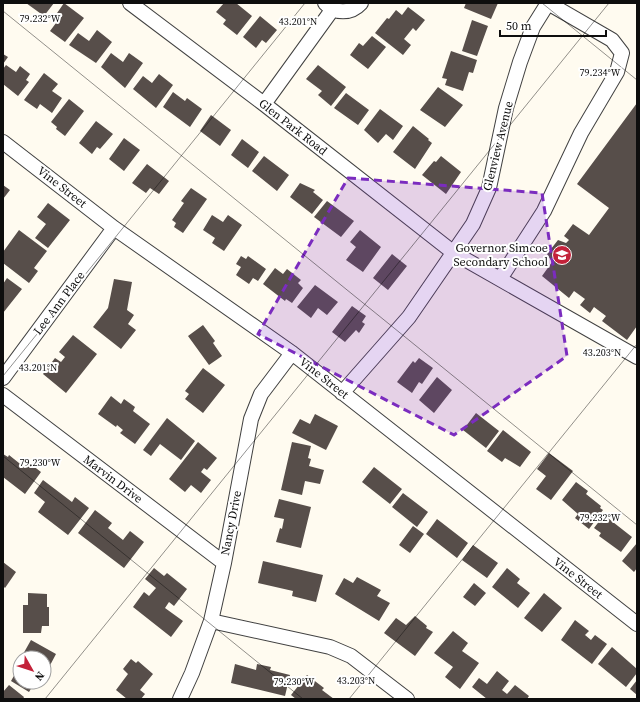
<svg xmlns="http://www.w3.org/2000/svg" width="640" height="702" viewBox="0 0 640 702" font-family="'Source Serif 4',serif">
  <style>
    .building { fill: #574e4a }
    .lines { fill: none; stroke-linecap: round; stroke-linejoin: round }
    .minor-casing { stroke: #414141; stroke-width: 16 }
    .minor { stroke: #fff; stroke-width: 14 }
    .marked { fill: #7b2cbf; fill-opacity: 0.2; stroke: #7b2cbf; stroke-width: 3; stroke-dasharray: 8 5; stroke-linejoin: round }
    .ticks { fill: none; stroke: #0e0e0e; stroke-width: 1; stroke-opacity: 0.45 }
    .labels { text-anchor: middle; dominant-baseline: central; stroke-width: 4; stroke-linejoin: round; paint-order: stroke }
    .street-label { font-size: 12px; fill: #0e0e0e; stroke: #fff }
    .poi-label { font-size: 12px; fill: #0e0e0e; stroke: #fff; text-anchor: end }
    .ticks-label { font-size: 10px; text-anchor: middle; fill: #0e0e0e; stroke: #fff; stroke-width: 4; stroke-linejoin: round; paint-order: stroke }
  </style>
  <rect width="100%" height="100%" fill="#fffbf0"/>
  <path class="building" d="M26 3H54L44 16Z
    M64 3 84 18 65 42 50 31 59 19 55 16Z
    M224 3H236L252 16 237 35 223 24 226 20 216 12Z
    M466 3H498L491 19 464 8Z
    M408 7 425 20 416 31 413 28 404 39 411 45 403 55 375 33 387 18 389 19 396 10 402 15Z
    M260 16 277 30 266 43 262 40 256 48 243 37Z
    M472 20 488 26 477 56 462 51Z
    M97 30 112 42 96 63 69 45 78 33 89 41Z
    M372 36 386 47 368 69 350 55 359 43 363 46Z
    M451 51 477 60 473 73 469 72 463 91 445 85 447 79 442 78Z
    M111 53 123 62 129 53 143 63 125 88 101 67Z
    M3 54 8 57 3 64Z
    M6 65 16 72 20 66 30 74 26 80 29 82 18 96 3 84V69Z
    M318 65 346 87 331 106 318 95 322 91 306 79Z
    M44 73 58 84 52 91 62 98 52 113 40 104 37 109 24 100Z
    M159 74 173 85 156 108 133 89 143 76 152 83Z
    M438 87 463 105 445 127 420 110Z
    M173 92 185 101 187 98 202 109 190 127 163 107Z
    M346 93 369 110 358 125 334 108Z
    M69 99 84 111 65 136 56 129 57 127 51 122Z
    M637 103V326L627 340 602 321 606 316 594 307 590 313 580 305 585 299 574 291 569 298 542 276 552 262 547 254 558 240 566 243 569 240 564 236 573 224 589 235 609 208 577 184Z
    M380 109 403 126 393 140 386 134 378 143 364 130Z
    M211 115 231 130 220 146 200 131Z
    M96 121 113 134 100 149 97 147 92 154 79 143Z
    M413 126 429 139 428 140 432 143 415 169 393 152Z
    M124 138 140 150 124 171 109 159Z
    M242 139 259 152 248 168 231 155Z
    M264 156 289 175 277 191 252 171Z
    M441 156 461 172 446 194 422 175 434 161 436 162Z
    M147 164 169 181 159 194 150 188 146 193 132 183Z
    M300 183 315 190 313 192 323 200 312 214 290 197Z
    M3 185 10 190 3 199Z
    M191 188 207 199 183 233 174 227 176 223 172 220 184 203 181 201Z
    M327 201 354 221 341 237 314 217Z
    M48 203 70 220 48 248 35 238 46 224 37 217Z
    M212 215 223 222 228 215 242 225 224 251 212 243 215 238 203 230Z
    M19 230 47 251 34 268 38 271 29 283 3 263V252Z
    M360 230 381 247 363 272 346 260 356 247 350 242Z
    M392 254 407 266 388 290 373 278Z
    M241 256 246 259 248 256 266 269 258 281 253 278 249 284 236 275 241 267 236 264Z
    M275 268 283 274 287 269 301 280 298 283 303 288 292 303 286 299 285 301 263 284Z
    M7 278 22 289 3 313V284Z
    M114 279 132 282 127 310 134 315 128 324 136 330 121 349 93 327 108 308Z
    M315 285 338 302 327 315 318 308 311 318 297 307Z
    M352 306 366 316 362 322 365 324 359 333 356 330 345 342 332 332Z
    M203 325 215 341 213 343 222 356 209 365 188 336Z
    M73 335 97 354 66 393 43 374 55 358 61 362 65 357 59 352Z
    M419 358 433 368 422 384 419 382 412 393 397 382 413 361 415 363Z
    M203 368 225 385 203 413 185 399 189 394 185 391Z
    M437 377 452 390 434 413 419 400Z
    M111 396 121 404 124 399 135 407 133 411 150 424 135 444 120 433 123 430 117 425 116 427 98 414Z
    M476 413 499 431 486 448 463 430Z
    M315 414 338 426 326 450 292 433 300 419 310 424Z
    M167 418 195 441 181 460 160 444 151 456 143 450Z
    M503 430 531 452 520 467 505 458 502 462 487 451Z
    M198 442 217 458 207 470 204 468 201 472 211 480 201 493 191 485 185 492 169 479Z
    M292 442 311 446 308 458 311 459 309 466 324 470 320 484 305 481 302 495 281 490Z
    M549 453 573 471 551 500 536 489 546 476 537 469Z
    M3 454 8 457 9 455 24 467 28 462 41 472 25 494 3 477Z
    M374 467 402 489 390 504 362 482Z
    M43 480 72 502 75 497 89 508 68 535 38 512 45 502 34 493Z
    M576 482 588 491 586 494 601 506 600 508 603 510 589 529 575 518 578 514 562 500Z
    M403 493 428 512 417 527 392 507Z
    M279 499 311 507 301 548 276 542 280 528 282 529 284 519 274 517Z
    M95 510 112 523 108 528 123 540 130 531 144 542 124 568 78 533Z
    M604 515 632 537 621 552 599 536 601 533 594 528Z
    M437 519 468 543 457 558 426 534Z
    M413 526 424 534 410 553 399 545Z
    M637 543V568L634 572 622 561Z
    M473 545 498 563 487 578 462 560Z
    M263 561 323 575 316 602 292 596 293 591 258 583Z
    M3 562 16 572 5 588 3 586Z
    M154 568 164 576 167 573 187 589 174 606 169 602 165 608 183 621 171 637 133 607 144 592 149 596 156 588 145 579Z
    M507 568 520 579 517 583 530 593 518 608 492 587Z
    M357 577 381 590 377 596 390 603 379 621 335 594 344 578 353 583Z
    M474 583 486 593 475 606 463 597Z
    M28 593 47 594V607H49V626H42L41 633H23V605H28Z
    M544 593 562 608 542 632 524 618Z
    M415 616 427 626 426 628 433 632 415 656 384 633 396 618 406 625Z
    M575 620 589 631 585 635 591 640 595 635 607 644 592 664 561 640Z
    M453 631 468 643 462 651 479 663 460 689 445 677 453 667 434 653Z
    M31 640 56 654 47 671 44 669V658H26L22 656Z
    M612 647 637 669V673L626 687 598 664Z
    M131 659 136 663 138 661 153 674 140 690 145 694 141 699H127L116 690 128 674 123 669Z
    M235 664 256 670 257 664 271 667 270 670 290 675 285 696 231 683Z
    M19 667 20 682H35L29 692 11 681Z
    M497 671 509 681 502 690 507 694 515 685 529 696 527 699H487L472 687 479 678 487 684Z
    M307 675 324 688 322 690 334 699H296L291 695Z
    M637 680V695L630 689Z
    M9 685 24 697 23 699H3V692Z"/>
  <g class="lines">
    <g class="minor-casing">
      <path id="minor" d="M130 3 264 104 454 253 637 357
        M325 3C335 14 351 14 361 3
        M264 104 332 10
        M3 142 114 228 292 353 637 624
        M500 279 544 211 581 133 617 72 622 53 612 40 548 3
        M3 378 114 228
        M342 393 409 317 473 224 489 188 506 108 520 62 533 27 548 3
        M3 395 224 563
        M211 621 330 647 351 656 407 699
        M180 699 192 673 211 621 224 563 251 419 261 394 292 353"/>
    </g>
    <use href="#minor" class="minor"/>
  </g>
  <path class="marked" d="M348 178 542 193 567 356 454 435 258 334Z"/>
  <path class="ticks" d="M542 3 637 80M3 11 637 525M3 376 305 3M3 456 303 699M45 699 609 3M349 699 637 344"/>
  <defs>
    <g id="school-disc" transform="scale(1)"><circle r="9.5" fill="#c3223a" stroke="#fff"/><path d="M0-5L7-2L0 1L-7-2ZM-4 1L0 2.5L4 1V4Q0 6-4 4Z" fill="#fff"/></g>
  </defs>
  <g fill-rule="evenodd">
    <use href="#school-disc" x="562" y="255"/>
  </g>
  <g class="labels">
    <g class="street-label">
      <text transform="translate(293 127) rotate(38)">Glen Park Road</text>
      <text transform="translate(498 146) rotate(-76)">Glenview Avenue</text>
      <text transform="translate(62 187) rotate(38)">Vine Street</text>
      <text transform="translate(59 303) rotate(-53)">Lee Ann Place</text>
      <text transform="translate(324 378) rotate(38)">Vine Street</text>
      <text transform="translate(113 479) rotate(37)">Marvin Drive</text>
      <text transform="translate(231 523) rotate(-79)">Nancy Drive</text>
      <text transform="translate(578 578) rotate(38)">Vine Street</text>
    </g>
    <g class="poi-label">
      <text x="548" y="248">Governor Simcoe<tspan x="548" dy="14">Secondary School</tspan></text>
    </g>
  </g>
  <g class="ticks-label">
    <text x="40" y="22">79.232°W</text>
    <text x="298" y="25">43.201°N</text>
    <text x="600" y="76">79.234°W</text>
    <text x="602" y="356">43.203°N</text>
    <text x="38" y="371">43.201°N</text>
    <text x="40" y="466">79.230°W</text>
    <text x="600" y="521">79.232°W</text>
    <text x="356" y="684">43.203°N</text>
    <text x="294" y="685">79.230°W</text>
  </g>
  <rect width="640" height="702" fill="none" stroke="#0e0e0e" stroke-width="8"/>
  <g transform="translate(32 670) rotate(129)"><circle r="19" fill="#ffffff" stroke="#9f9f9f"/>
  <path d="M0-3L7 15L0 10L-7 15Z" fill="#c3223a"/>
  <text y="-6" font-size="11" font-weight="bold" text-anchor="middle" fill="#0e0e0e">N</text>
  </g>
  <path d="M500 30v6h106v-6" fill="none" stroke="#0e0e0e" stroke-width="2"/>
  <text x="506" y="30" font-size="12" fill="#0e0e0e" stroke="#ffffff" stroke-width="3" paint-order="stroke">50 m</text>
</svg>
